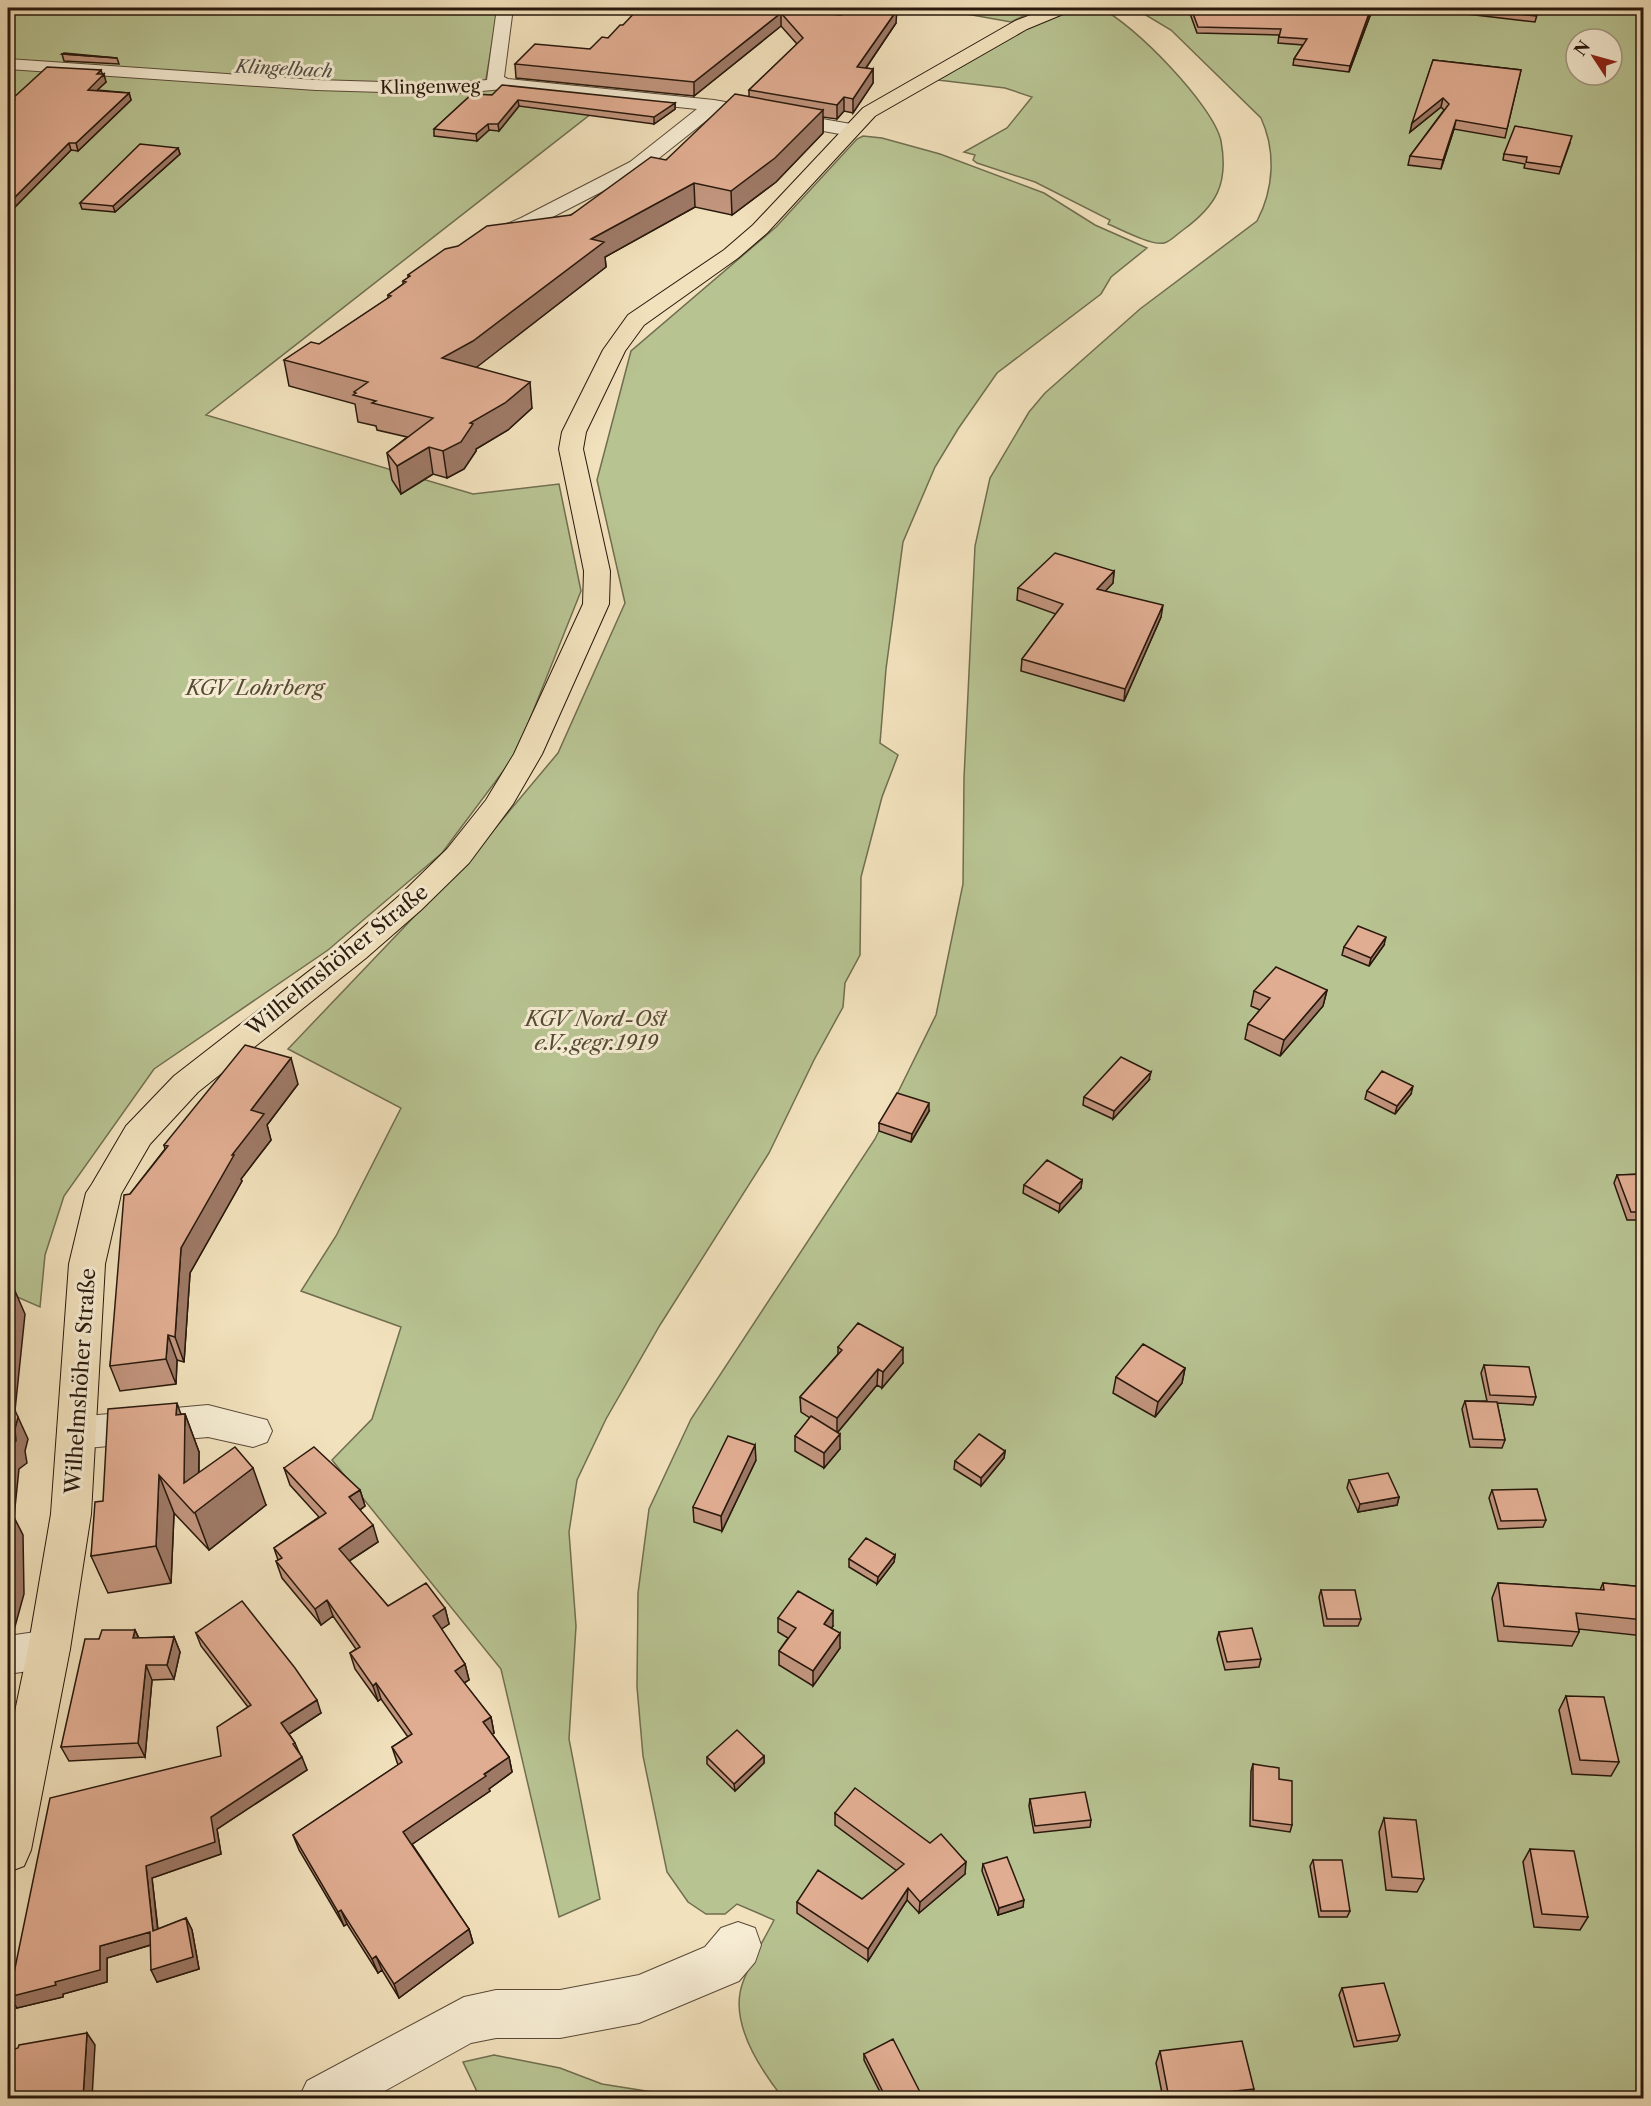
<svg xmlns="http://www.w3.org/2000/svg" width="1651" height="2106" viewBox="0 0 1651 2106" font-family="'Libre Caslon Text',serif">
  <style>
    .green { fill: #b8c392; stroke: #706e4f; stroke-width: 1.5; fill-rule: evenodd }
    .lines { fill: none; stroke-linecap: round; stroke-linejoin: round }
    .minor-casing { stroke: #5a4a38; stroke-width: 2 }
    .major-casing { stroke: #28180c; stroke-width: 2 }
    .minor { fill: #f6ecd3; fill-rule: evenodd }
    .major { fill: #f1e1bc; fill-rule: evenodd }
    .wall { fill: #c2957e; stroke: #28180c; stroke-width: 1.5 }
    .shaded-wall { fill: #9e7966; stroke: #28180c; stroke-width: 1.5 }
    .building { fill: #e1ad92; stroke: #28180c; stroke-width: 1.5 }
    .labels { text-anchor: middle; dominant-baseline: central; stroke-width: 6; stroke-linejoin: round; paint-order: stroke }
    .far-water-label { font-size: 18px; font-style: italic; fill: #515148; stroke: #f6ecd3 }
    .far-street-label { font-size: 18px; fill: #28180c; stroke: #f6ecd3 }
    .park-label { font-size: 21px; font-style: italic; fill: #534b34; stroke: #f6ecd3 }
    .street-label { font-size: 21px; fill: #28180c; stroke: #f6ecd3 }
  </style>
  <rect width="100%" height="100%" fill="#f1e1bc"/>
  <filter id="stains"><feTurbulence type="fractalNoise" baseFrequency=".00333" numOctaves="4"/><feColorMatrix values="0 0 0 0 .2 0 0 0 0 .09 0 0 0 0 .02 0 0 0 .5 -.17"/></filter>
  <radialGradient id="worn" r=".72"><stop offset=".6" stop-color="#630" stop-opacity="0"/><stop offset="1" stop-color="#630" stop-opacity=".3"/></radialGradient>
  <path class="green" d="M8 8H498L485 85 610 99 206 415 473 494 559 484 581 591 516 754 442 853 328 950 154 1069 64 1196 45 1255 40 1307 8 1293Z
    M933 8H1040L1011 22Z
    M1077 8C1084 8 1094 6 1100 8 1133 23 1214 106 1221 141 1229 184 1216 206 1183 230 1177 234 1170 242 1164 243 1152 246 1120 229 1108 224L1110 220 1035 182 977 163 973 160 975 155 964 152 1007 128 1032 97 1005 88 938 80 1028 28Z
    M1134 8H1643V2098H783C760 2069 728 2021 743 1982 751 1960 764 1940 774 1920L737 1904 725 1914H706L688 1902 667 1872 643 1756 637 1687 638 1593 649 1509 691 1419 875 1139 936 1015 963 884 964 778 975 546 990 478 1029 412 1045 393 1140 309 1257 221C1274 189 1276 151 1261 118L1171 30ZM1576 39H1612V75H1576Z
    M863 136 882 138 940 154 1044 193 1095 225 1147 248 1111 277 1101 294 997 373 958 429 935 467 903 542 886 669 880 743 898 755 882 797 861 877 860 955 845 983 843 1007 814 1060 769 1153 660 1325 606 1419 577 1480 569 1532 576 1626 569 1739 600 1899 559 1917 501 1669 332 1460 372 1419 401 1327 301 1291 336 1236 401 1108 288 1049 470 858 558 753 625 603 597 480 631 351 776 227 857 139Z
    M494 2055 560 2068 602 2084 652 2092 654 2098H480L463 2062Z"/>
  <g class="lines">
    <g class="minor-casing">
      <path id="minor" d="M497 8H513L504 77 508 79 714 100 851 124 858 126 860 130 858 134 851 136 717 112 644 170 535 226 490 244 483 242 480 238 483 234 521 218 630 162 697 109 503 89 450 94 316 90 8 69V59L316 80 450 84 487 80Z
        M208 1405 267 1420 272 1431 267 1442 253 1447 208 1437 76 1449 62 1444 57 1433 62 1422 76 1417Z
        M49 1630 64 1635 70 1649 64 1663 49 1668 8 1674V1636Z
        M738 1922 755 1928 761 1945 755 1962 739 1981 639 2023 560 2038H496L471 2043 372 2098H299L307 2081 464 1997 496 1990H560L639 1975 705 1947 721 1928Z"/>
    </g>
    <g class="major-casing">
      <path id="major" d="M1049 8H1070L1068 12 1027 29 875 116 767 233 738 258 644 325 625 351 586 432 583 449 610 571 609 604 542 754 513 804 469 863 421 910 366 958 198 1092 150 1144 121 1194 105 1264 91 1514 70 1649 31 1850 24 1866 8 1872V1745L28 1649 51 1514 69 1264 86 1193 92 1184 126 1126 174 1076 344 944 399 896 447 849 486 800 514 754 583 604 584 571 559 449 562 432 603 350 628 315 724 250 753 225 863 108 1015 21Z"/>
    </g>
    <use href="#minor" class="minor"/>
    <use href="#major" class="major"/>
  </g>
  <path class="wall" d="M758 8 896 23 866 68 873 69V83L853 113 844 111 837 119 823 117V133L776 182 732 215 695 207 605 257 606 267 476 367 532 408 508 430 476 449V451L464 469 447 478 433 474 401 494 392 480 387 453 407 437 377 430 376 426 358 422 355 404 289 386 284 360 319 344 388 298V295L403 284V281L408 278V275L571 215 666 160 749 97V90L797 44 781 26 694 96 516 78 515 64 590 49 608 38 623 25Z
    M1188 8H1373L1349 72 1293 65 1294 59 1303 45 1278 43 1279 35 1197 33Z
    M1451 8H1539L1535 22 1450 12Z
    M62 54 117 58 119 64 64 61Z
    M1433 60 1521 70 1505 138 1454 129 1441 169 1408 165 1410 156 1444 110 1441 107 1410 132Z
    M102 74 106 82 97 90 129 93 131 100 78 151 71 150 14 208 8 207V105L11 102V100Z
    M472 94 675 103V109L654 124 519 106 499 131 489 130 477 141 434 136V129Z
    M1570 143 1559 174 1524 168 1525 164 1503 160 1504 154Z
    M178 148 180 154 115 212 82 209 80 203Z
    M1114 571 1113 583 1105 591 1161 617 1124 701 1021 671 1022 659 1056 614 1017 600 1018 588Z
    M1384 945 1369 966 1342 955 1344 947Z
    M1327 990 1323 1006 1280 1056 1245 1039 1248 1024 1260 1010 1251 1006 1254 991Z
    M1149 1080 1113 1119 1083 1105 1084 1097Z
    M298 1084 267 1125 271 1140 241 1179 242 1181 190 1273 184 1362 177 1360 176 1384 120 1391 110 1366 130 1194 165 1149 164 1145Z
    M1367 1091 1411 1094 1395 1114 1365 1099Z
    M929 1111 911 1142 879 1131V1123Z
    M1644 1174V1220H1627L1614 1183 1617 1175Z
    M1082 1180 1081 1188 1059 1212 1023 1193 1024 1185Z
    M838 1347 903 1363 882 1388 877 1385 838 1432 840 1449 824 1468 795 1451V1436L810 1418 801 1412 800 1397 838 1354Z
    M1484 1365 1536 1397 1533 1405 1497 1403 1505 1440 1502 1448 1470 1447 1462 1409 1465 1401H1487L1481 1373Z
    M1185 1368 1182 1383 1155 1417 1113 1393 1116 1377Z
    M181 1414H185L199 1452V1472L266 1505 209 1550 174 1513 171 1583 108 1593 91 1556 103 1501Z
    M1005 1451 1004 1458 981 1486 954 1469 955 1461Z
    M756 1460 722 1531 694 1522 693 1507Z
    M284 1468 360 1490 365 1506 360 1510 378 1542 349 1561 388 1606 445 1608 449 1624 441 1629 465 1664 469 1680 464 1683 491 1717 494 1733 492 1734 509 1757 512 1772 489 1789 490 1791 412 1844 469 1929 473 1943 399 1998 382 1970 378 1973 347 1924 344 1926 299 1850 293 1835 398 1765 392 1747 408 1737 381 1699 378 1701 355 1669 350 1653 356 1649 333 1616 321 1625 282 1578 276 1561 278 1560 274 1548 319 1517 290 1485Z
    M1349 1480 1399 1497 1397 1505 1358 1512 1347 1488Z
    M1492 1490 1546 1520 1543 1527 1498 1529 1489 1498Z
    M895 1555 894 1562 877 1584 849 1567V1559Z
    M1498 1583 1600 1590 1603 1583 1644 1587V1636L1579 1629V1632L1572 1646 1498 1641 1492 1598Z
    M1321 1590 1361 1619 1358 1626H1324L1319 1597Z
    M778 1618 833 1626 831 1628 840 1648 813 1686 779 1665V1651L788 1638 778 1632Z
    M135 1630 139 1638 174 1637 180 1652 174 1679 152 1680 145 1757 69 1761 61 1747 99 1639Z
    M1219 1632 1261 1659 1259 1667 1225 1670 1217 1639Z
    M196 1633 321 1713 289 1734 295 1743 307 1770 217 1829 221 1854 152 1878 158 1929 186 1918 192 1930 199 1969 157 1982 151 1945 107 1958V1982L63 1994V1997L17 2008 221 1756 248 1707 201 1646Z
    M1566 1696 1619 1762 1611 1776 1572 1774 1559 1710Z
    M764 1756V1763L735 1791 707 1764V1757Z
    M1253 1764 1279 1779 1292 1825 1290 1832 1250 1826 1251 1771Z
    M1030 1799 1091 1820 1090 1827 1034 1833 1029 1806Z
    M835 1813 965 1874 919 1913 907 1900 868 1961 797 1913V1902L862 1899 897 1871 835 1825Z
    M1384 1818 1424 1879 1417 1892 1386 1890 1379 1832Z
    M1530 1849 1588 1917 1580 1930 1534 1927 1523 1862Z
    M1313 1860 1350 1911 1347 1917H1319L1310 1866Z
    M983 1864 1023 1907 998 1915 982 1871Z
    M1342 1988 1400 2035 1397 2041 1354 2047 1339 1995Z
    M1160 2051 1254 2089 1250 2098H1163L1156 2063Z
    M864 2054 923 2098H883L864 2060Z"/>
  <path class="shaded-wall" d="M1371 8H1373L1349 72 1350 66Z
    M897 10 896 23 857 81V67Z
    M781 13V26L694 96V82Z
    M873 69V83L853 113V99Z
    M101 70 103 76 104 74 106 82 90 97 88 90 97 74Z
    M129 93 131 100 78 151 76 143Z
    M844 97V111L837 119V105Z
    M1443 98 1441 107 1410 132 1412 123Z
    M518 100 519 106 499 131 498 124Z
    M675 103V109L654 124V117Z
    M823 110V133L776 182 732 215 731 191Z
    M1456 120 1454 129 1441 169 1443 160Z
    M488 124 489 130 477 141 476 134Z
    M69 143 71 150 14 208 12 200Z
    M178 148 180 154 115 212 113 206Z
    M694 183 695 207 605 257 606 267 477 367 446 385 442 358 591 239Z
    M530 382 532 408 508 430 476 449V451L464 469 447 478 443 451 470 423Z
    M429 447 433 474 401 494 397 466Z
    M1114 571 1113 583 1096 601 1097 589Z
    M1163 605 1161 617 1124 701 1125 689Z
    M1386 937 1384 945 1369 966 1371 958Z
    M1327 990 1323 1006 1280 1056 1284 1040Z
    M291 1058 298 1084 267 1125 271 1140 241 1179 242 1181 190 1273 184 1362 175 1337 181 1248 232 1155 251 1110Z
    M1151 1072 1149 1080 1113 1119 1114 1111Z
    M1413 1086 1411 1094 1395 1114 1397 1106Z
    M929 1103V1111L911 1142 912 1134Z
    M1082 1180 1081 1188 1059 1212 1060 1204Z
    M15 1291 25 1314 14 1420 8 1406V1362Z
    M168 1335 177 1360 176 1384 166 1359Z
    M903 1348V1363L882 1388 883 1372Z
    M1185 1368 1182 1383 1155 1417 1158 1402Z
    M878 1369 877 1385 837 1433V1418Z
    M177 1403 185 1426V1414L199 1452 198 1509 253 1468 266 1505 209 1550 184 1483 176 1415Z
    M18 1417 28 1439 25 1451 27 1463 19 1469 14 1517 23 1535 24 1594 14 1630 8 1631V1457L9 1447Z
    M840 1434V1449L824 1468V1453Z
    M755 1445 756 1460 722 1531 721 1516Z
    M1005 1451 1004 1458 981 1486V1478Z
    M159 1475 174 1513 171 1583 156 1546Z
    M360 1490 365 1506 354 1514 349 1497Z
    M1399 1497 1397 1505 1358 1512 1360 1504Z
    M373 1525 378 1542 343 1565 339 1549Z
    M895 1555 894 1562 877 1584 878 1577Z
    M327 1600 333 1616 321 1625 315 1609Z
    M445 1608 449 1624 437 1632 433 1616Z
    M833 1611V1626L824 1638V1624Z
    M135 1630 141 1644 133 1638Z
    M840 1633V1648L813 1686V1671Z
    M174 1637 180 1652 174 1679 167 1665Z
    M465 1664 469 1680 459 1686 455 1671Z
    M146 1665 152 1680 145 1757 138 1743Z
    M376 1683 381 1699 378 1701 373 1686Z
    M8 1700 13 1710 8 1736Z
    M317 1700 321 1713 286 1736 281 1723Z
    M491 1717 494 1733 487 1738 483 1722Z
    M764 1756V1763L735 1791 734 1784Z
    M302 1757 307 1770 217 1829 221 1854 152 1878 159 1942 153 1931 146 1866 211 1817Z
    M509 1757 512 1772 489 1789 490 1791 408 1847 403 1832Z
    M966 1862 965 1874 919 1913 920 1902Z
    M908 1888 907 1900 868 1961V1949Z
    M1024 1900 1023 1907 998 1915 999 1908Z
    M341 1910 347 1924 344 1926 338 1912Z
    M186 1918 192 1930 199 1969 157 1982 151 1970Z
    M469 1929 473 1943 399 1998 394 1984Z
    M150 1932 157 1943 107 1958V1982L63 1994V1997L17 2008 9 1997 55 1982 100 1946Z
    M376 1956 382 1970 378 1973 372 1959Z
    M87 2033 95 2045 92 2098H83Z"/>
  <path class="building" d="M639 8H758L841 15 855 8H886L897 10 857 67 873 69 853 99 844 97 837 105 749 90 803 38 781 13 694 82 515 64 535 44 590 49 602 37 608 38 620 25H623Z
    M1191 8H1371L1350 66 1294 59 1307 39 1279 37 1281 29 1198 27Z
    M1465 8H1538L1536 16Z
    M64 53 117 58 62 54Z
    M1433 60 1521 70 1507 129 1456 120 1443 160 1410 156 1449 104 1443 98 1412 123Z
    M47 67 101 70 97 74H104L88 90 129 93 76 143H69L12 200H8V105L14 100H11Z
    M502 85 675 103 654 117 518 100 498 124H488L476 134 434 129 472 94 492 95Z
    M735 94 823 110 775 158 731 191 694 183 591 239 604 242 473 341 442 358 530 382 505 403 470 423 473 424 461 442 443 451 429 447 397 466 387 453 433 418 372 403 376 401 353 395 356 393 354 392 368 382 284 360 311 342 319 344 391 296 388 295 406 282 403 281 410 276 408 275 445 249 458 246 487 226 571 215 651 157 666 160Z
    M1515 126 1572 136 1561 167 1526 162 1527 157 1504 154Z
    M140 144 178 148 113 206 80 203Z
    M1055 553 1114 571 1097 589 1163 605 1125 689 1022 659 1063 604 1018 588Z
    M1358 926 1386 937 1371 958 1344 947Z
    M1276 967 1327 990 1284 1040 1248 1024 1270 998 1254 991Z
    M245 1045 291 1058 251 1110 264 1114 232 1155H234L181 1248 175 1337 168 1335 166 1359 110 1366 124 1195 130 1194 168 1146 164 1145Z
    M1121 1057 1151 1072 1114 1111 1084 1097Z
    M1382 1071 1413 1086 1397 1106 1367 1091Z
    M897 1093 929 1103 912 1134 879 1123Z
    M1047 1160 1082 1180 1060 1204 1024 1185Z
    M1644 1174V1212H1631L1617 1175Z
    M15 1291 8 1362V1292Z
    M858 1323 903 1348 883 1372 878 1369 837 1418 800 1397 842 1350 838 1347Z
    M1143 1344 1185 1368 1158 1402 1116 1377Z
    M1484 1365 1529 1367 1536 1397 1490 1395Z
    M8 1397H9L18 1417 15 1429 16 1441 9 1447 8 1457Z
    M1465 1401 1497 1402 1505 1440 1473 1439Z
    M177 1403 176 1415 185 1414 184 1483 235 1447 253 1468 194 1513 159 1475 156 1546 91 1556 95 1502 103 1501 108 1409Z
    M811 1416 840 1434 824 1453 795 1436Z
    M979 1434 1005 1451 981 1478 955 1461Z
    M728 1436 755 1445 721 1516 693 1507Z
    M314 1447 360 1490 349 1497 373 1525 339 1549 388 1606 426 1583 445 1608 433 1616 465 1664 455 1671 491 1717 483 1722 509 1757 484 1774 486 1776 403 1832 469 1929 394 1984 376 1956 372 1959 341 1910 338 1912 293 1835 402 1762 392 1747 412 1734 376 1683 373 1686 350 1653 360 1647 327 1600 315 1609 276 1561 282 1558 274 1548 326 1513 284 1468Z
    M1388 1473 1399 1497 1360 1504 1349 1480Z
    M1537 1489 1546 1520 1501 1521 1492 1490Z
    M12 1513 13 1572 8 1591V1514Z
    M866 1538 895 1555 878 1577 849 1559Z
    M1498 1583 1604 1590 1603 1583 1644 1587V1620L1576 1613 1579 1632 1504 1626Z
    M1321 1590H1355L1361 1619H1327Z
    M798 1591 833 1611 824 1624 840 1633 813 1671 779 1651 796 1628 778 1618Z
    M242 1601 295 1668 317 1700 281 1723 295 1743 293 1744 302 1757 211 1817 215 1842 146 1866 153 1931 186 1918 193 1957 151 1970 150 1932 100 1946V1970L55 1982 56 1985 9 1997 50 1798 221 1756 217 1727 251 1705 196 1633Z
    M1252 1628 1261 1659 1227 1662 1219 1632Z
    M102 1630H135L133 1638 174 1637 167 1665H146L138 1743 61 1747 85 1639H99Z
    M1566 1696 1604 1697 1619 1762 1580 1760Z
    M737 1730 764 1756 734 1784 707 1757Z
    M1253 1764 1279 1768V1779L1292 1781V1825L1253 1820Z
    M855 1788 930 1843 941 1834 966 1862 920 1902 908 1888 868 1949 797 1902 818 1870 862 1899 904 1864 835 1813Z
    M1085 1792 1091 1820 1035 1826 1030 1799Z
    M1384 1818 1416 1820 1424 1879 1392 1877Z
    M1530 1849 1574 1851 1588 1917 1542 1914Z
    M1007 1857 1024 1900 999 1908 983 1864Z
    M1313 1860H1342L1350 1911H1321Z
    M1384 1983 1400 2035 1357 2041 1342 1988Z
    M87 2033 83 2098H8V2051L18 2048 19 2045Z
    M893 2039 923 2098H886L864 2054Z
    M1242 2041 1254 2089 1169 2098 1160 2051Z
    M1324 2095 1325 2098H1291Z"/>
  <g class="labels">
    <g class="far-water-label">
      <text transform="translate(284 69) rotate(3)">Klingelbach</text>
    </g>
    <g class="far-street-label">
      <text transform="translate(430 87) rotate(-1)">Klingenweg</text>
    </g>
    <g class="park-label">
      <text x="255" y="687">KGV Lohrberg</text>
      <text x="596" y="1018">KGV Nord-Ost<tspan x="596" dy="24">e.V.,gegr.1919</tspan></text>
    </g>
    <g class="street-label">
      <text transform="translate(337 960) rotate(-39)">Wilhelmshöher Straße</text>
      <text transform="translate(80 1381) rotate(-86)">Wilhelmshöher Straße</text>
    </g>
  </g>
  <rect width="1651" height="2106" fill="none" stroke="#f1e1bc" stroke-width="30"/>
  <rect x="9" y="9" width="1633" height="2088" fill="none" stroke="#28180c" stroke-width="3"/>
  <rect x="15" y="15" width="1621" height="2076" fill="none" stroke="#28180c" stroke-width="1.5"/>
  <g transform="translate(1594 57) rotate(306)"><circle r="28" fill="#f6ecd3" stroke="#a49783" stroke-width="1.5"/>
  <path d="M0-4.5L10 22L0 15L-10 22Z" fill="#8f2418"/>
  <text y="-9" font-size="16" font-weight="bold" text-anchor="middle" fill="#28180c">N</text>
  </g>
  <rect width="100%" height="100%" filter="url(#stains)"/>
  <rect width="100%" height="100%" fill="url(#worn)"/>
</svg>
